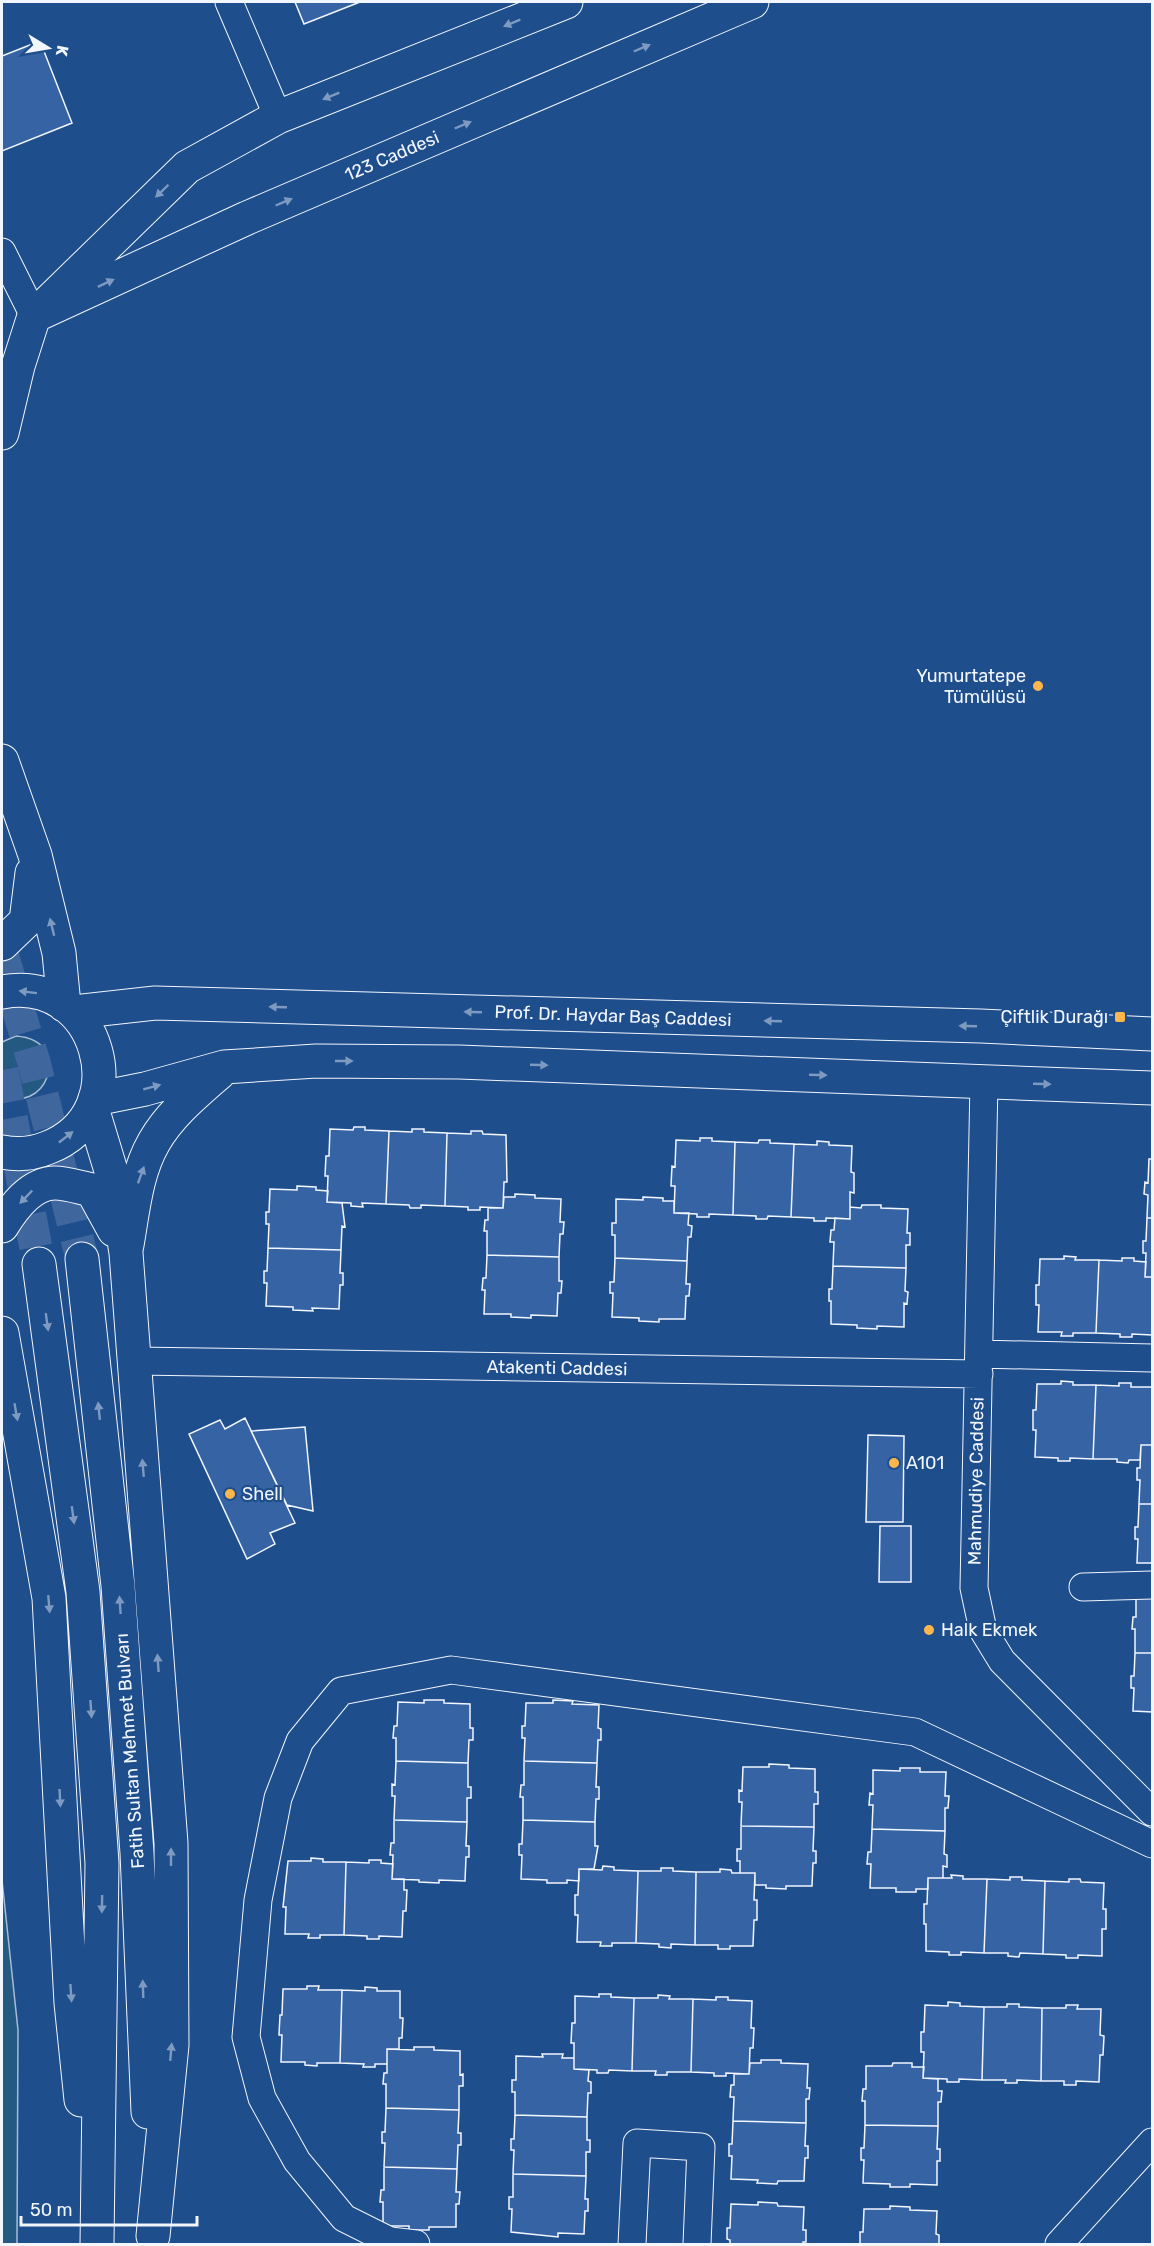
<svg xmlns="http://www.w3.org/2000/svg" width="1154" height="2246" viewBox="0 0 1154 2246" font-family="Rubik,sans-serif">
  <style>
    .green { fill: #245a82; stroke: #a8bbd7; stroke-width: 1.5 }
    .building { fill: #3563a3; stroke: #f2f6ff; stroke-width: 1.5 }
    .lines { fill: none; stroke-linecap: round; stroke-linejoin: round }
    .highway-tunnel { stroke: #3f679d; stroke-width: 33; stroke-dasharray: 33 16; stroke-linecap: butt }
    .minor-casing { stroke: #f2f6ff; stroke-width: 29 }
    .major-casing { stroke: #f2f6ff; stroke-width: 35 }
    .highway-casing { stroke: #f2f6ff; stroke-width: 35 }
    .minor { stroke: #1f4e8c; stroke-width: 27 }
    .major { stroke: #1f4e8c; stroke-width: 33 }
    .highway { stroke: #1f4e8c; stroke-width: 33 }
    .oneway { fill: #7e9ac0 }
    .poi-dot { fill: #ffb74d; stroke: #1f4e8c; stroke-width: 2 }
    .labels { text-anchor: middle; dominant-baseline: central; stroke-width: 4.5; stroke-linejoin: round; paint-order: stroke }
    .street-label { font-size: 18px; fill: #f2f6ff; stroke: #1f4e8c }
    .poi-label { font-size: 18px; fill: #f2f6ff; stroke: #1f4e8c; text-anchor: start }
  </style>
  <rect width="100%" height="100%" fill="#1f4e8c"/>
  <path class="green" d="M16 1036C78 1041 42 1121 2 1092V1042Z
    M2 1880 18 2030 17 2244H2Z"/>
  <path class="building" d="M295 2H360L304 24Z
    M40 41 72 123 2 151V56Z
    M354 1127H365V1130L389 1131 386 1204 362 1203 363 1207 351 1206V1203L327 1202 328 1176H325L326 1156H329L330 1129 353 1130Z
    M412 1129H424V1132L447 1133 445 1206 421 1205V1208H410L409 1205 386 1204 389 1131 412 1132Z
    M471 1131H482L483 1134 506 1135 507 1182H504L503 1208 480 1207V1210H468V1207L445 1206 447 1133 471 1134Z
    M700 1138H712V1141L735 1142 733 1215 709 1214V1217H697V1214L674 1213 675 1186H671L672 1166 675 1167 676 1140 700 1141Z
    M759 1140H770V1143L794 1144 791 1217 768 1216 767 1219H756V1216L733 1215 735 1142 758 1143Z
    M817 1141 829 1142V1145L852 1146 851 1172 854 1173V1193L850 1192V1219L826 1218V1221H814V1218L791 1217 794 1144 817 1145Z
    M1149 1159H1152V1218H1147L1148 1195 1144 1194 1145 1182 1148 1183Z
    M297 1186 316 1187V1190L328 1191 327 1202 342 1203 345 1227 342 1226 341 1250 268 1248 269 1224H266V1212H269L270 1189 297 1190Z
    M515 1194 535 1195V1198L561 1199 560 1222H564L563 1234H560L559 1257 487 1255V1231H484L485 1220H488V1208H503L504 1197H515Z
    M643 1197 663 1198V1201H674V1213H689L688 1225 692 1226 691 1237H688L687 1261 615 1258V1235H612V1223H616V1199L643 1200Z
    M862 1205H881V1208L908 1209 907 1233H910V1245H906V1268L833 1266 834 1242H830L831 1230H834L835 1218 850 1219V1207L861 1208Z
    M1147 1218H1152V1277H1145L1146 1253H1143V1241H1146Z
    M268 1248 341 1250 340 1273H343V1285H340L339 1309 312 1308 313 1311 293 1310V1307L266 1306 267 1283H264V1271H267Z
    M487 1255 559 1257V1281H562L561 1293H558L557 1316 531 1315V1318L511 1317V1314H484L485 1290H482L483 1278H486Z
    M1064 1256 1076 1257 1075 1260H1099L1096 1333H1073V1336H1061L1062 1332H1038L1039 1305H1036V1285H1039L1040 1259H1064Z
    M615 1258 687 1261 686 1284H690L689 1296H686L685 1319H659V1322L639 1321V1318L612 1317 613 1293H610V1282H614Z
    M1122 1258H1134V1261L1146 1262 1145 1277H1152V1335L1132 1334V1337H1120V1334L1096 1333 1099 1260 1122 1261Z
    M833 1266 906 1268 905 1291 908 1292 907 1304 904 1303V1327L877 1326V1329L857 1328V1325L831 1324V1301H829V1289H832Z
    M1061 1381 1073 1382V1385H1096L1093 1459 1070 1458V1461H1058V1458L1035 1457 1036 1430H1033V1410H1036L1037 1384H1061Z
    M1119 1383H1131V1387H1152V1445H1141L1140 1460H1129L1128 1463 1117 1462V1459H1093L1096 1385 1119 1386Z
    M245 1418 295 1523 270 1533 275 1544 247 1559 189 1434 220 1420 225 1429Z
    M305 1427 313 1511 287 1505 251 1431Z
    M868 1435 904 1436 903 1522H866Z
    M1141 1445H1152V1504H1139L1140 1480H1137V1468H1140Z
    M1139 1504H1152V1563H1137L1138 1539H1135V1527H1138Z
    M880 1526H911V1582H879Z
    M1136 1594H1152V1653H1135V1629H1132L1133 1617H1136Z
    M1135 1653H1152V1712L1133 1711 1134 1688H1131V1676H1134Z
    M424 1700H444V1703L470 1704V1728H473V1740H469L468 1763 396 1761V1738H393L394 1726H397L398 1702 424 1703Z
    M553 1700 573 1701 572 1704 599 1705 598 1728 601 1729V1740H598L597 1763 524 1761 525 1738H522V1726H525L526 1703H553Z
    M396 1761 468 1763V1787H471V1798H467V1822L394 1820 395 1796H392V1784L395 1785Z
    M524 1761 597 1763 596 1787H599V1799H596L595 1822 523 1820V1797H520L521 1785H524Z
    M769 1764 789 1765V1768L815 1769V1792H818V1804H814V1827L741 1826 742 1802H739V1790L742 1791 743 1767H769Z
    M900 1768H920V1772H946L945 1796H949L948 1808H945V1831L872 1829 873 1805H869L870 1793 873 1794V1770L900 1771Z
    M394 1820 467 1822 466 1846H469V1857H466L465 1881 439 1880V1883L419 1882V1880L392 1879 393 1855H390L391 1843H394Z
    M523 1820 595 1822V1846H598L594 1869H579V1881L567 1880V1883H547V1880L521 1879 522 1855H519V1844H522Z
    M741 1826 814 1827 813 1851H816V1863H813L812 1886H786V1889L766 1888V1885H755V1873H740V1861H737V1849H741Z
    M872 1829 945 1831 944 1854 947 1855V1867L943 1866V1878H928V1889H916V1892H896V1888H870L871 1864H867L868 1852H871Z
    M311 1858 323 1859V1862H346L344 1935H320V1938H308L309 1934H285L286 1907H283L288 1861H311Z
    M369 1860H381V1863L393 1864 392 1879H404V1890H407L406 1911H403L402 1937 379 1936V1939H367V1936L344 1935 346 1862 369 1863Z
    M603 1866 614 1867V1870L638 1871 636 1943H612V1946H600L601 1942H577L578 1915H575V1895H578L579 1869 602 1870Z
    M661 1868H673V1871L696 1872 695 1945 671 1944V1948L659 1947V1944L636 1943 638 1871H661Z
    M720 1869 731 1870 732 1873H755L754 1900H757V1920H754L753 1946H730V1949H718V1945H695L696 1872H720Z
    M951 1875 963 1876V1879H987L984 1953 961 1952V1955H949V1952L926 1951V1924H924V1904H927L928 1878H952Z
    M1010 1877H1022V1880L1045 1881 1043 1954 1020 1953 1019 1957 1008 1956V1953H984L987 1879 1010 1880Z
    M1069 1879H1080L1081 1882 1104 1883 1103 1909H1106V1929H1102V1956L1078 1955V1958H1066V1955L1043 1954 1045 1881 1069 1882Z
    M307 1986H319L318 1990H342L340 2063H317V2066L305 2065V2062H281L282 2035H279L280 2015H282L283 1989H307Z
    M365 1987 377 1988V1991H400V2018H403L402 2038H399V2049H387V2064H375V2067H363L364 2064 340 2063 342 1990 365 1991Z
    M599 1994H611V1997L634 1998 632 2071 609 2070 608 2073H597V2070L574 2069V2043H571L572 2023H575V1996L599 1997Z
    M658 1995 670 1996 669 1999H693L691 2072H667V2075H655L656 2071H632L634 1998H658Z
    M716 1997H728V2000L752 2001 751 2028H754L753 2048H750L749 2074 726 2073V2076H714V2073L691 2072 693 1999 716 2000Z
    M948 2002 960 2003V2006L984 2007 982 2080 959 2079V2082H947V2079L923 2078 924 2052H921V2032H924L925 2005 948 2006Z
    M1007 2004H1019V2007L1042 2008 1041 2081 1017 2080V2083H1005L1006 2080H982L984 2007H1007Z
    M1066 2005H1078L1077 2009H1101L1100 2035 1104 2036 1103 2055H1100L1099 2082 1076 2081V2085H1064V2081H1041L1042 2008H1066Z
    M414 2047H434V2050L460 2051V2075L463 2074V2086H459V2110L386 2108V2084H383L384 2073H387V2049L414 2050Z
    M542 2054H563L562 2058H574V2069L589 2070 588 2081 591 2082V2093H588L587 2117 515 2115V2092H512V2080H516V2056L543 2057Z
    M761 2060H781V2063L808 2064 807 2088H810L809 2099H806V2123L733 2121 734 2097H730L731 2085H734V2074H749L750 2063H761Z
    M893 2063H912V2067H924L923 2078 938 2079V2091H942L941 2102H938V2126L865 2125V2101H862L863 2089H866V2066H892Z
    M386 2108 459 2110 458 2133H461V2145H458L457 2169 384 2167 385 2143H382V2132H385Z
    M515 2115 587 2117V2140H590V2152H586V2176L513 2174 514 2150H511V2139H514Z
    M733 2121 806 2123 805 2146H808V2158H805L804 2181H778L777 2184 757 2183 758 2180 731 2179 732 2156H729V2144H732Z
    M865 2125 938 2126 937 2149H940V2161H937V2185L910 2184V2187H890V2184L863 2183 864 2160H861V2148H864Z
    M384 2167 457 2169 456 2192H460L459 2204H456V2227H429V2230H409V2226H383V2202H380L381 2190H384Z
    M513 2174 586 2176 585 2199H588V2211H585L584 2234 558 2233V2237L511 2232 512 2209H509V2197H513Z
    M758 2202 777 2203 778 2206 804 2207 803 2230H806V2242H803V2244H730V2240L727 2239V2228H730L731 2204 758 2205Z
    M890 2206 910 2207V2210L937 2211 936 2234 939 2235V2244H860V2232H863L864 2209H890Z"/>
  <g class="lines">
    <path class="highway-tunnel" d="M2 954 35 1066 82 1259
      M2 1070 39 1264"/>
    <g class="minor-casing">
      <path id="minor" d="M229 2 278 117
        M2 252 34 316
        M984 1081 974 1588 983 1630 1002 1661 1152 1812
        M979 1354 1152 1358
        M135 1361 979 1374
        M1083 1587 1152 1585
        M416 2244 390 2241 344 2218 297 2161 262 2098 246 2037 258 1900 278 1798 300 1741 341 1691 451 1670 915 1732 1152 1844
        M632 2244 637 2143 701 2147 697 2244
        M1059 2244 1152 2142"/>
    </g>
    <g class="major-casing">
      <path id="major" d="M34 316 247 218 752 2
        M2 433 18 366 34 316 187 167 278 117 566 2
        M74 1012 155 1003 981 1026 1152 1034
        M95 1099 145 1089 224 1067 316 1061 459 1062 1152 1088
        M127 1245C133 1211 136 1173 154 1142 170 1114 196 1093 220 1072"/>
    </g>
    <g class="highway-casing">
      <path id="highway" d="M2 761 35 855 59 953 64 1005
        M2 944 26 921 32 873
        M2 992C99 973 139 1113 47 1148 32 1154 17 1155 2 1152
        M92 1108 115 1184 126 1253 171 1843 172 2045 153 2236
        M2 1226C13 1208 31 1183 55 1183 67 1183 81 1188 92 1190L114 1230
        M82 1259 118 1586 137 1853 148 2112
        M39 1264 83 1592 102 1863 97 2244
        M2 1333 49 1598 71 2003 81 2100"/>
    </g>
    <use href="#minor" class="minor"/>
    <use href="#major" class="major"/>
    <use href="#highway" class="highway"/>
  </g>
  <defs><path id="oneway-solid" d="M-6-.8H1V-3.2L6.5 0L1 3.2V.8H-6Z" transform="scale(1.5)"/></defs>
  <g class="oneway">
    <use href="#oneway-solid" transform="translate(512 23) rotate(158)"/>
    <use href="#oneway-solid" transform="translate(642 48) rotate(-23)"/>
    <use href="#oneway-solid" transform="translate(331 96) rotate(158)"/>
    <use href="#oneway-solid" transform="translate(463 125) rotate(-23)"/>
    <use href="#oneway-solid" transform="translate(162 191) rotate(136)"/>
    <use href="#oneway-solid" transform="translate(284 202) rotate(-23)"/>
    <use href="#oneway-solid" transform="translate(106 283) rotate(-25)"/>
    <use href="#oneway-solid" transform="translate(52 927) rotate(-104)"/>
    <use href="#oneway-solid" transform="translate(28 992) rotate(-173)"/>
    <use href="#oneway-solid" transform="translate(278 1007) rotate(-178)"/>
    <use href="#oneway-solid" transform="translate(473 1012) rotate(-178)"/>
    <use href="#oneway-solid" transform="translate(773 1021) rotate(-178)"/>
    <use href="#oneway-solid" transform="translate(968 1026) rotate(-178)"/>
    <use href="#oneway-solid" transform="translate(344 1061)"/>
    <use href="#oneway-solid" transform="translate(539 1065) rotate(2)"/>
    <use href="#oneway-solid" transform="translate(818 1075) rotate(2)"/>
    <use href="#oneway-solid" transform="translate(1042 1084) rotate(2)"/>
    <use href="#oneway-solid" transform="translate(152 1087) rotate(-15)"/>
    <use href="#oneway-solid" transform="translate(66 1137) rotate(-38)"/>
    <use href="#oneway-solid" transform="translate(141 1175) rotate(-70)"/>
    <use href="#oneway-solid" transform="translate(26 1197) rotate(134)"/>
    <use href="#oneway-solid" transform="translate(47 1322) rotate(82)"/>
    <use href="#oneway-solid" transform="translate(99 1411) rotate(-96)"/>
    <use href="#oneway-solid" transform="translate(16 1412) rotate(80)"/>
    <use href="#oneway-solid" transform="translate(143 1468) rotate(-95)"/>
    <use href="#oneway-solid" transform="translate(73 1515) rotate(82)"/>
    <use href="#oneway-solid" transform="translate(49 1604) rotate(85)"/>
    <use href="#oneway-solid" transform="translate(120 1605) rotate(-94)"/>
    <use href="#oneway-solid" transform="translate(158 1663) rotate(-94)"/>
    <use href="#oneway-solid" transform="translate(91 1709) rotate(86)"/>
    <use href="#oneway-solid" transform="translate(60 1798) rotate(87)"/>
    <use href="#oneway-solid" transform="translate(171 1857) rotate(-90)"/>
    <use href="#oneway-solid" transform="translate(102 1904) rotate(91)"/>
    <use href="#oneway-solid" transform="translate(143 1989) rotate(-92)"/>
    <use href="#oneway-solid" transform="translate(71 1993) rotate(86)"/>
    <use href="#oneway-solid" transform="translate(171 2052) rotate(-85)"/>
  </g>
  <g class="poi-dot">
    <circle cx="1038" cy="686" r="6"/>
    <rect x="1114" y="1011" width="12" height="12" rx="3"/>
    <circle cx="894" cy="1463" r="6"/>
    <circle cx="230" cy="1494" r="6"/>
    <circle cx="929" cy="1630" r="6"/>
  </g>
  <g class="labels">
    <g class="street-label">
      <text transform="translate(392 156) rotate(-23)">123 Caddesi</text>
      <text transform="translate(613 1016) rotate(2)">Prof. Dr. Haydar Baş Caddesi</text>
      <text transform="translate(557 1368) rotate(1)">Atakenti Caddesi</text>
      <text transform="translate(976 1481) rotate(-89)">Mahmudiye Caddesi</text>
      <text transform="translate(130 1751) rotate(-94)">Fatih Sultan Mehmet Bulvarı</text>
    </g>
    <g class="poi-label">
      <text x="1026" y="676" text-anchor="end">Yumurtatepe<tspan x="1026" dy="21">Tümülüsü</tspan></text>
      <text x="1108" y="1017" text-anchor="end">Çiftlik Durağı</text>
      <text x="906" y="1463">A101</text>
      <text x="242" y="1494">Shell</text>
      <text x="941" y="1630">Halk Ekmek</text>
    </g>
  </g>
  <rect width="1154" height="2246" fill="none" stroke="#f2f6ff" stroke-width="6"/>
  <g transform="translate(48 48) rotate(101)" stroke="#1f4e8c" stroke-width="4.5" paint-order="stroke">
  <path d="M0-4.5L10 22L0 15L-10 22Z" fill="#f2f6ff"/>
  <text y="-9" font-size="16" font-weight="bold" text-anchor="middle" fill="#f2f6ff">K</text>
  </g>
  <path d="M21 2216v9h176v-9" fill="none" stroke="#f2f6ff" stroke-width="3"/>
  <text x="30" y="2216" font-size="18" fill="#f2f6ff" stroke="#1f4e8c" stroke-width="4.5" paint-order="stroke">50 m</text>
</svg>
